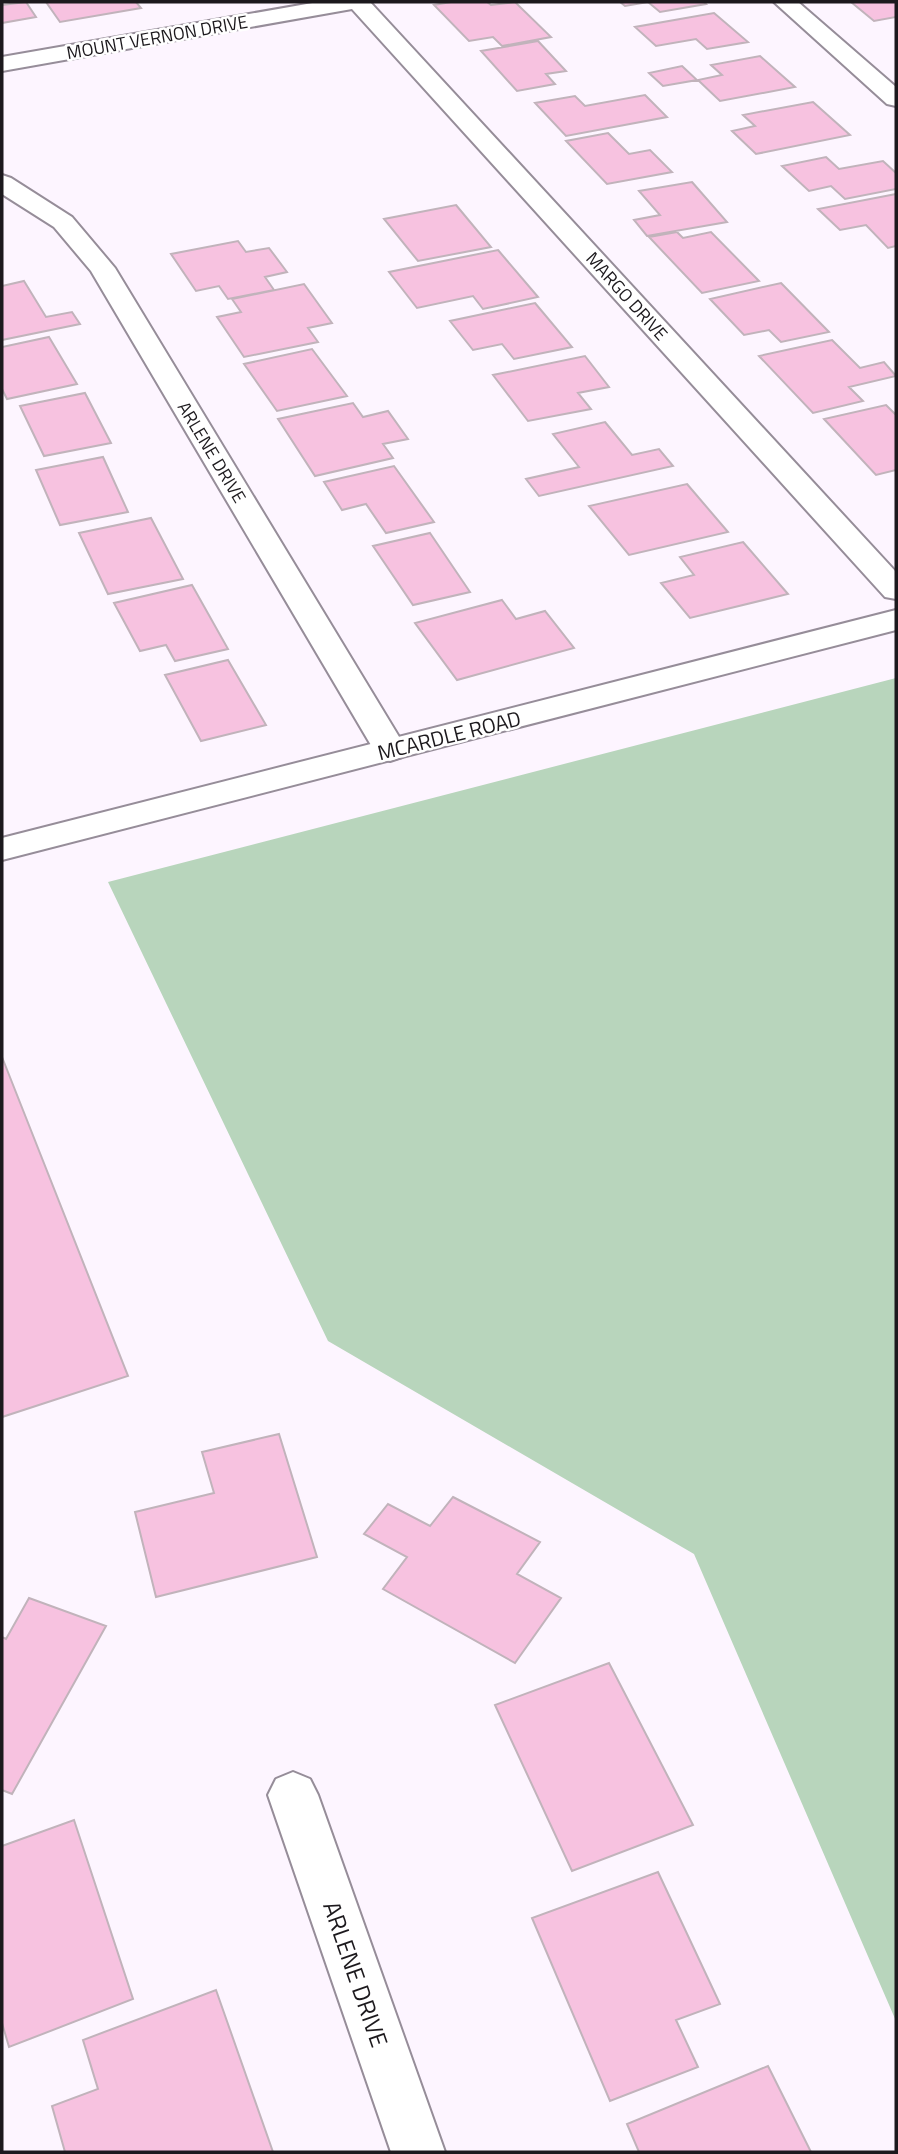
<svg xmlns="http://www.w3.org/2000/svg" width="898" height="2154" viewBox="0 0 898 2154" font-family="'Titillium Web',sans-serif">
  <style>
    .green { fill: #b8d5bc }
    .building { fill: #f7c2e0; stroke: #c1b3bb; stroke-width: 2 }
    .lines { fill: none; stroke-linecap: round; stroke-linejoin: round }
    .minor-casing { stroke: #968d99; stroke-width: 4 }
    .secondary-casing { stroke: #968d99; stroke-width: 4 }
    .minor { fill: #fff; fill-rule: evenodd }
    .secondary { fill: #fff; fill-rule: evenodd }
    .labels { text-anchor: middle; dominant-baseline: central; stroke-width: 5; stroke-linejoin: round; paint-order: stroke }
    .far-street-label { font-size: 18px; fill: #1c191d; stroke: #fff }
    .street-label { font-size: 21px; fill: #1c191d; stroke: #fff }
    .near-street-label { font-size: 24px; fill: #1c191d; stroke: #fff }
  </style>
  <rect width="100%" height="100%" fill="#fdf5ff"/>
  <path class="green" d="M896 678V2021L694 1554 328 1341 108 882Z"/>
  <path class="building" d="M26 2 36 17 2 23V5Z
    M46 2H136L141 8 60 22Z
    M451 2H487L491 5 515 2 551 37 502 46 493 37 469 41 434 5Z
    M620 2H704L706 4 660 12 648 2 625 6Z
    M851 2H896V17L874 21Z
    M714 13 748 42 707 49 696 39 656 46 635 27Z
    M538 41 566 71 546 74 555 84 517 91 481 51Z
    M760 56 795 87 720 101 698 80 722 75 711 65Z
    M682 66 697 80 663 86 649 73Z
    M645 95 667 117 566 136 535 103 575 96 585 106Z
    M813 102 850 135 756 154 732 131 755 126 743 115Z
    M608 133 629 154 650 150 672 172 607 184 566 141Z
    M826 157 839 169 883 161 896 173V189L845 199 831 186 809 191 782 166Z
    M692 182 727 222 647 236 634 220 660 215 639 191Z
    M896 194V246L888 248 866 225 840 230 818 209Z
    M456 205 491 247 418 261 384 219Z
    M677 232 683 238 711 232 759 281 702 293 649 237Z
    M238 241 246 252 269 248 287 272 265 277 274 290 228 299 219 286 196 291 171 254Z
    M498 250 538 297 483 309 473 296 417 308 389 272Z
    M24 281 46 317 72 312 80 324 2 340V286Z
    M781 283 829 332 781 342 769 330 744 335 710 299Z
    M304 284 332 323 308 328 318 342 244 357 217 317 241 312 232 299Z
    M535 303 572 347 514 359 502 344 473 350 450 321Z
    M49 337 77 384 7 399 2 389V347Z
    M832 340 860 368 884 362 896 376 849 387 863 401 813 413 759 356Z
    M312 349 347 396 277 411 244 364Z
    M585 356 609 387 578 393 591 409 528 421 493 375Z
    M85 393 111 443 44 456 20 406Z
    M353 403 363 417 388 411 408 439 383 444 393 458 315 476 278 419Z
    M886 405 896 415V470L876 475 824 419Z
    M605 422 632 455 659 449 673 466 539 496 526 479 579 467 553 434Z
    M103 457 128 512 60 525 36 470Z
    M394 466 434 522 386 533 366 504 342 510 324 482Z
    M687 484 728 532 629 555 589 506Z
    M151 518 183 579 108 594 79 533Z
    M430 533 470 592 413 605 373 546Z
    M743 542 788 594 690 618 661 583 694 575 680 557Z
    M192 585 228 649 175 661 166 645 140 651 114 603Z
    M502 600 516 619 545 611 574 648 457 680 415 623Z
    M228 660 266 725 201 741 165 675Z
    M2 1057 128 1376 2 1417Z
    M279 1434 317 1557 156 1597 135 1512 214 1493 202 1452Z
    M453 1497 540 1542 517 1574 561 1598 515 1663 383 1589 407 1557 364 1534 388 1504 430 1526Z
    M29 1598 106 1626 12 1794 2 1790V1637L6 1639Z
    M609 1663 693 1825 572 1871 495 1705Z
    M74 1820 133 1999 9 2047 2 2023V1846Z
    M658 1872 720 2004 676 2020 698 2067 610 2101 532 1918Z
    M216 1990 273 2152H65L52 2106 98 2089 83 2040Z
    M768 2066 811 2152H639L627 2124Z"/>
  <g class="lines">
    <g class="minor-casing">
      <path id="minor" d="M318 2H370L896 572V599L885 597 352 9 2 71V57Z
        M774 2H798L896 87V106L887 104Z
        M2 175 11 178 72 217 115 268 407 750 402 757 390 761 378 757 91 271 54 227 2 194Z
        M293 1772 310 1779 318 1795 445 2152H391L268 1795 276 1779Z"/>
    </g>
    <g class="secondary-casing">
      <path id="secondary" d="M896 610V630L2 860V838Z"/>
    </g>
    <use href="#minor" class="minor"/>
    <use href="#secondary" class="secondary"/>
  </g>
  <g class="labels">
    <g class="far-street-label">
      <text transform="translate(157 37) rotate(-10)">MOUNT VERNON DRIVE</text>
      <text transform="translate(627 296) rotate(48)">MARGO DRIVE</text>
      <text transform="translate(212 452) rotate(59)">ARLENE DRIVE</text>
    </g>
    <g class="street-label">
      <text transform="translate(449 735) rotate(-14)">MCARDLE ROAD</text>
    </g>
    <g class="near-street-label">
      <text transform="translate(356 1974) rotate(71)">ARLENE DRIVE</text>
    </g>
  </g>
  <rect width="898" height="2154" fill="none" stroke="#1c191d" stroke-width="7"/>
</svg>
